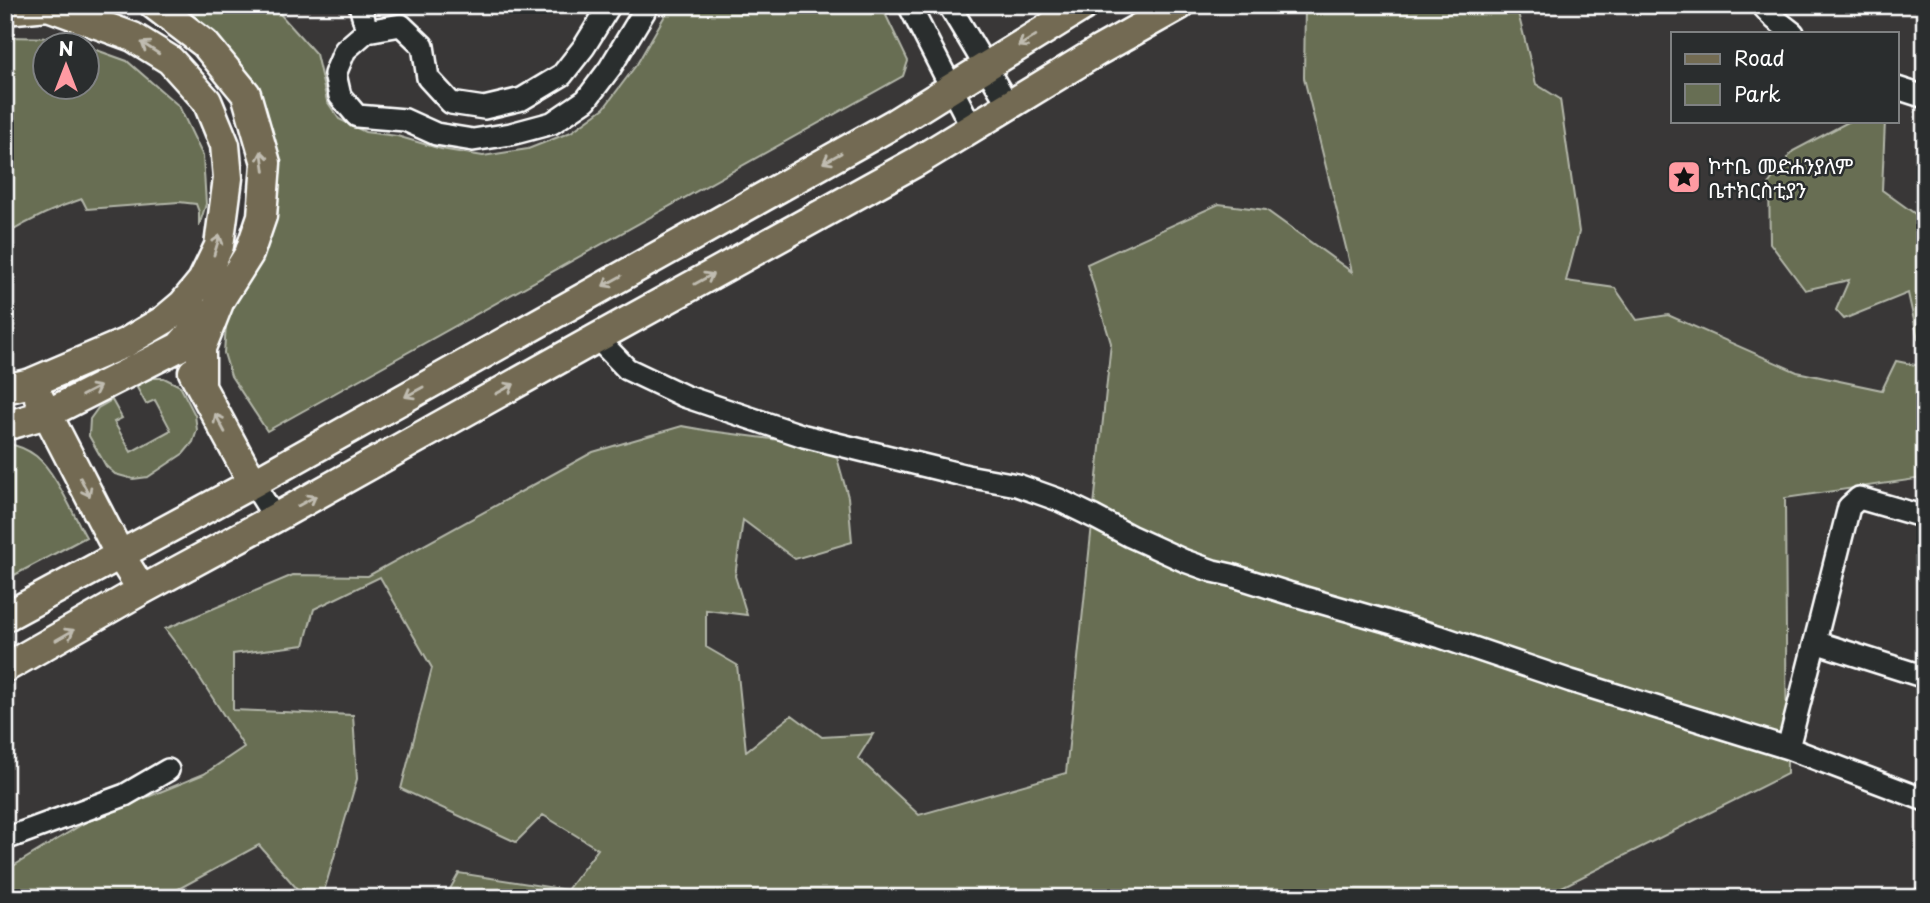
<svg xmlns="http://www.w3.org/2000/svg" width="1930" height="903" viewBox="0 0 1930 903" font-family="'Playpen Sans','Noto Sans Ethiopic',sans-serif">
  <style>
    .green { fill: #676e53; stroke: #b3b6a9; stroke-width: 2 }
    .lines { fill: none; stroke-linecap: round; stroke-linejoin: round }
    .minor-casing { stroke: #fff; stroke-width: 26 }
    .major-casing { stroke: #fff; stroke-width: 33 }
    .minor { stroke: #2a2d2e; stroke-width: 21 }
    .major { stroke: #736b52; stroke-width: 28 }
    .oneway { stroke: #c0bcb1 }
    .labels { text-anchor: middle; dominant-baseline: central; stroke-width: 5; stroke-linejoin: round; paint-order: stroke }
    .poi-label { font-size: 21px; fill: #fff; stroke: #2a2d2e; text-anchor: start }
  </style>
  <rect width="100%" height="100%" fill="#393737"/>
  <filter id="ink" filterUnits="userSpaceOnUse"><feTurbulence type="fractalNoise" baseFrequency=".0143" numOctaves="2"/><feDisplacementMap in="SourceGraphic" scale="14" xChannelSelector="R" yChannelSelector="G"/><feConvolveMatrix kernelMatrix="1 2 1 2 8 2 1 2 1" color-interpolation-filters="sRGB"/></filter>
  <g filter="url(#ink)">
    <path class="green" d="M177 5H272L316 54 327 101 339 119 365 132 397 136 441 149 483 156 528 149 571 132 604 108 637 64 671 5H881L908 61 903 76 267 431 231 376 224 353 226 324 236 297 257 265 261 108 239 62 208 30Z
      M1305 5H1516L1536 84 1560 99 1579 232 1566 281 1615 288 1637 320 1668 315 1797 372 1882 390 1896 361 1925 367 1923 478 1785 498 1787 774 1540 898H445L459 873 567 890 598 849 543 815 516 842 401 789 432 668 380 577 314 609 304 645 233 654V710L353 715 357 779 322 898H305L259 845 162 898H5V871L86 822 204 774 244 747 189 661 165 629 293 575 368 576 593 452 682 426 710 431 834 447 848 497 852 542 795 559 743 520 735 576 747 615 706 610V647L737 665 746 751 792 715 822 737 873 734 858 758 919 815 1066 773 1111 343 1087 264 1219 204 1266 210 1352 272 1304 78Z
      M5 37 63 38 84 45 46 46V88H88V47L127 61 179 106 203 156 206 204 199 226V212L196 204 179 202 87 209 82 199C54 208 30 220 5 235Z
      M1850 121H1885L1882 190 1925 221V346L1918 339 1908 293 1844 319 1836 310 1849 280 1805 290 1770 243 1769 183 1793 151Z
      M152 378H164L180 386 195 415 197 430 193 442 184 453 148 477 133 479 115 474 106 466 89 436 90 419 98 408 112 400 122 418 114 422 131 452 171 430 155 400 146 404 135 384Z
      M5 443C16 445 27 449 36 456 55 471 73 514 86 537L5 580Z"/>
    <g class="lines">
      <g class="minor-casing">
        <path id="minor" d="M360 5 367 31
          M610 5 584 47 562 75 522 99 484 108 451 103 428 78 423 46 401 25 367 31 345 50 335 74 340 96 357 116 405 120 436 134 473 140 511 134 552 123 586 100 610 68 648 5
          M909 5 972 128
          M949 5 1009 106
          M1762 5 1775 19 1793 33
          M1897 88 1925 97
          M597 338 627 369 684 396 804 436 967 476 1017 485 1059 500 1094 517 1130 536 1185 561 1213 571 1231 575 1288 593 1441 637 1571 681 1788 748 1925 800
          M253 483 275 518
          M1815 642 1925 677
          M1788 748 1849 507 1859 498 1925 517
          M5 839 125 795 168 770
          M1925 898V897"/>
      </g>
      <g class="major-casing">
        <path id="major" d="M154 5 205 44 246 94 266 163 262 216 249 254 220 300 201 348V386
          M5 10 48 6 133 37 170 60 207 101 225 145 228 178 219 246 202 281 183 304 164 320 125 343 31 383 5 389
          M193 372 253 483
          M39 398 120 555 142 590
          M5 426 47 414 179 347 208 314
          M5 617 253 483 895 123 1085 5
          M5 668 142 590 275 518 597 338 916 162 1098 51 1180 5"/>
      </g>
      <use href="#minor" class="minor"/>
      <use href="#major" class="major"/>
    </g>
    <defs><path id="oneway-shaft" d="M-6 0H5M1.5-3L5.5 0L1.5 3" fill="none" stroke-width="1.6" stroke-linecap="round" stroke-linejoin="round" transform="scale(1.75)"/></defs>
    <g class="oneway">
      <use href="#oneway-shaft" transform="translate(1027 41) rotate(148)"/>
      <use href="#oneway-shaft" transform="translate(150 48) rotate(-147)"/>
      <use href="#oneway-shaft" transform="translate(832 158) rotate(151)"/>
      <use href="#oneway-shaft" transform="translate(263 161) rotate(-98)"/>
      <use href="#oneway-shaft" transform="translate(217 245) rotate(-73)"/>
      <use href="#oneway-shaft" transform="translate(704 279) rotate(-29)"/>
      <use href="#oneway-shaft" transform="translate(612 281) rotate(151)"/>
      <use href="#oneway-shaft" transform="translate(505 389) rotate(-29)"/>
      <use href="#oneway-shaft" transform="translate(91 391) rotate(-27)"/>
      <use href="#oneway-shaft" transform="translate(414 392) rotate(151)"/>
      <use href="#oneway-shaft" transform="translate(220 423) rotate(-118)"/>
      <use href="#oneway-shaft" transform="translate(85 487) rotate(63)"/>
      <use href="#oneway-shaft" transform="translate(307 501) rotate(-29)"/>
      <use href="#oneway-shaft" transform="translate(65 635) rotate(-30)"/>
    </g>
  </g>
  <defs>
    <g id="sight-square" transform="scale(1.75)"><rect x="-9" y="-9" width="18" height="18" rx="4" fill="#ff9aa2" stroke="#2a2d2e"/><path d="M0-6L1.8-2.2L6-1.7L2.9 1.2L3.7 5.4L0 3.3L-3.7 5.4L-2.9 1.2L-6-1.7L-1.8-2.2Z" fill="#111"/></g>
  </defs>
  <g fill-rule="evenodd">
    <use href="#sight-square" x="1684" y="177"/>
  </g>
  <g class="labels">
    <g class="poi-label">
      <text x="1708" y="165">ኮተቤ መድሐንያለም<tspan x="1708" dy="24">ቤተክርስቲያን</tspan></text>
    </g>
  </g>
  <rect width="1930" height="903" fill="none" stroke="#2a2d2e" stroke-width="28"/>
  <rect x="14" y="14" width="1902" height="875" fill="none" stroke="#fff" stroke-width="2.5" filter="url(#ink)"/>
  <rect x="1671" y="32" width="228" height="91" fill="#2a2d2e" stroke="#7f8182" stroke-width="2"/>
  <rect x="1685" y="54" width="35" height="10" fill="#736b52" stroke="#7f8182" stroke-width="2"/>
  <text x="1734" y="66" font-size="21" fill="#ffffff">Road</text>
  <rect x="1685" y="84" width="35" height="21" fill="#676e53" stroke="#7f8182" stroke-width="2"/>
  <text x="1734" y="102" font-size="21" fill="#ffffff">Park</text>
  <g transform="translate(66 66)"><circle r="33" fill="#2a2d2e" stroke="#7f8182" stroke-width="2"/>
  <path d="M0-5L12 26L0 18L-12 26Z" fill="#ff9aa2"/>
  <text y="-10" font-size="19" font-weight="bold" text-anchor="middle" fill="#ffffff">N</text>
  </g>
</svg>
